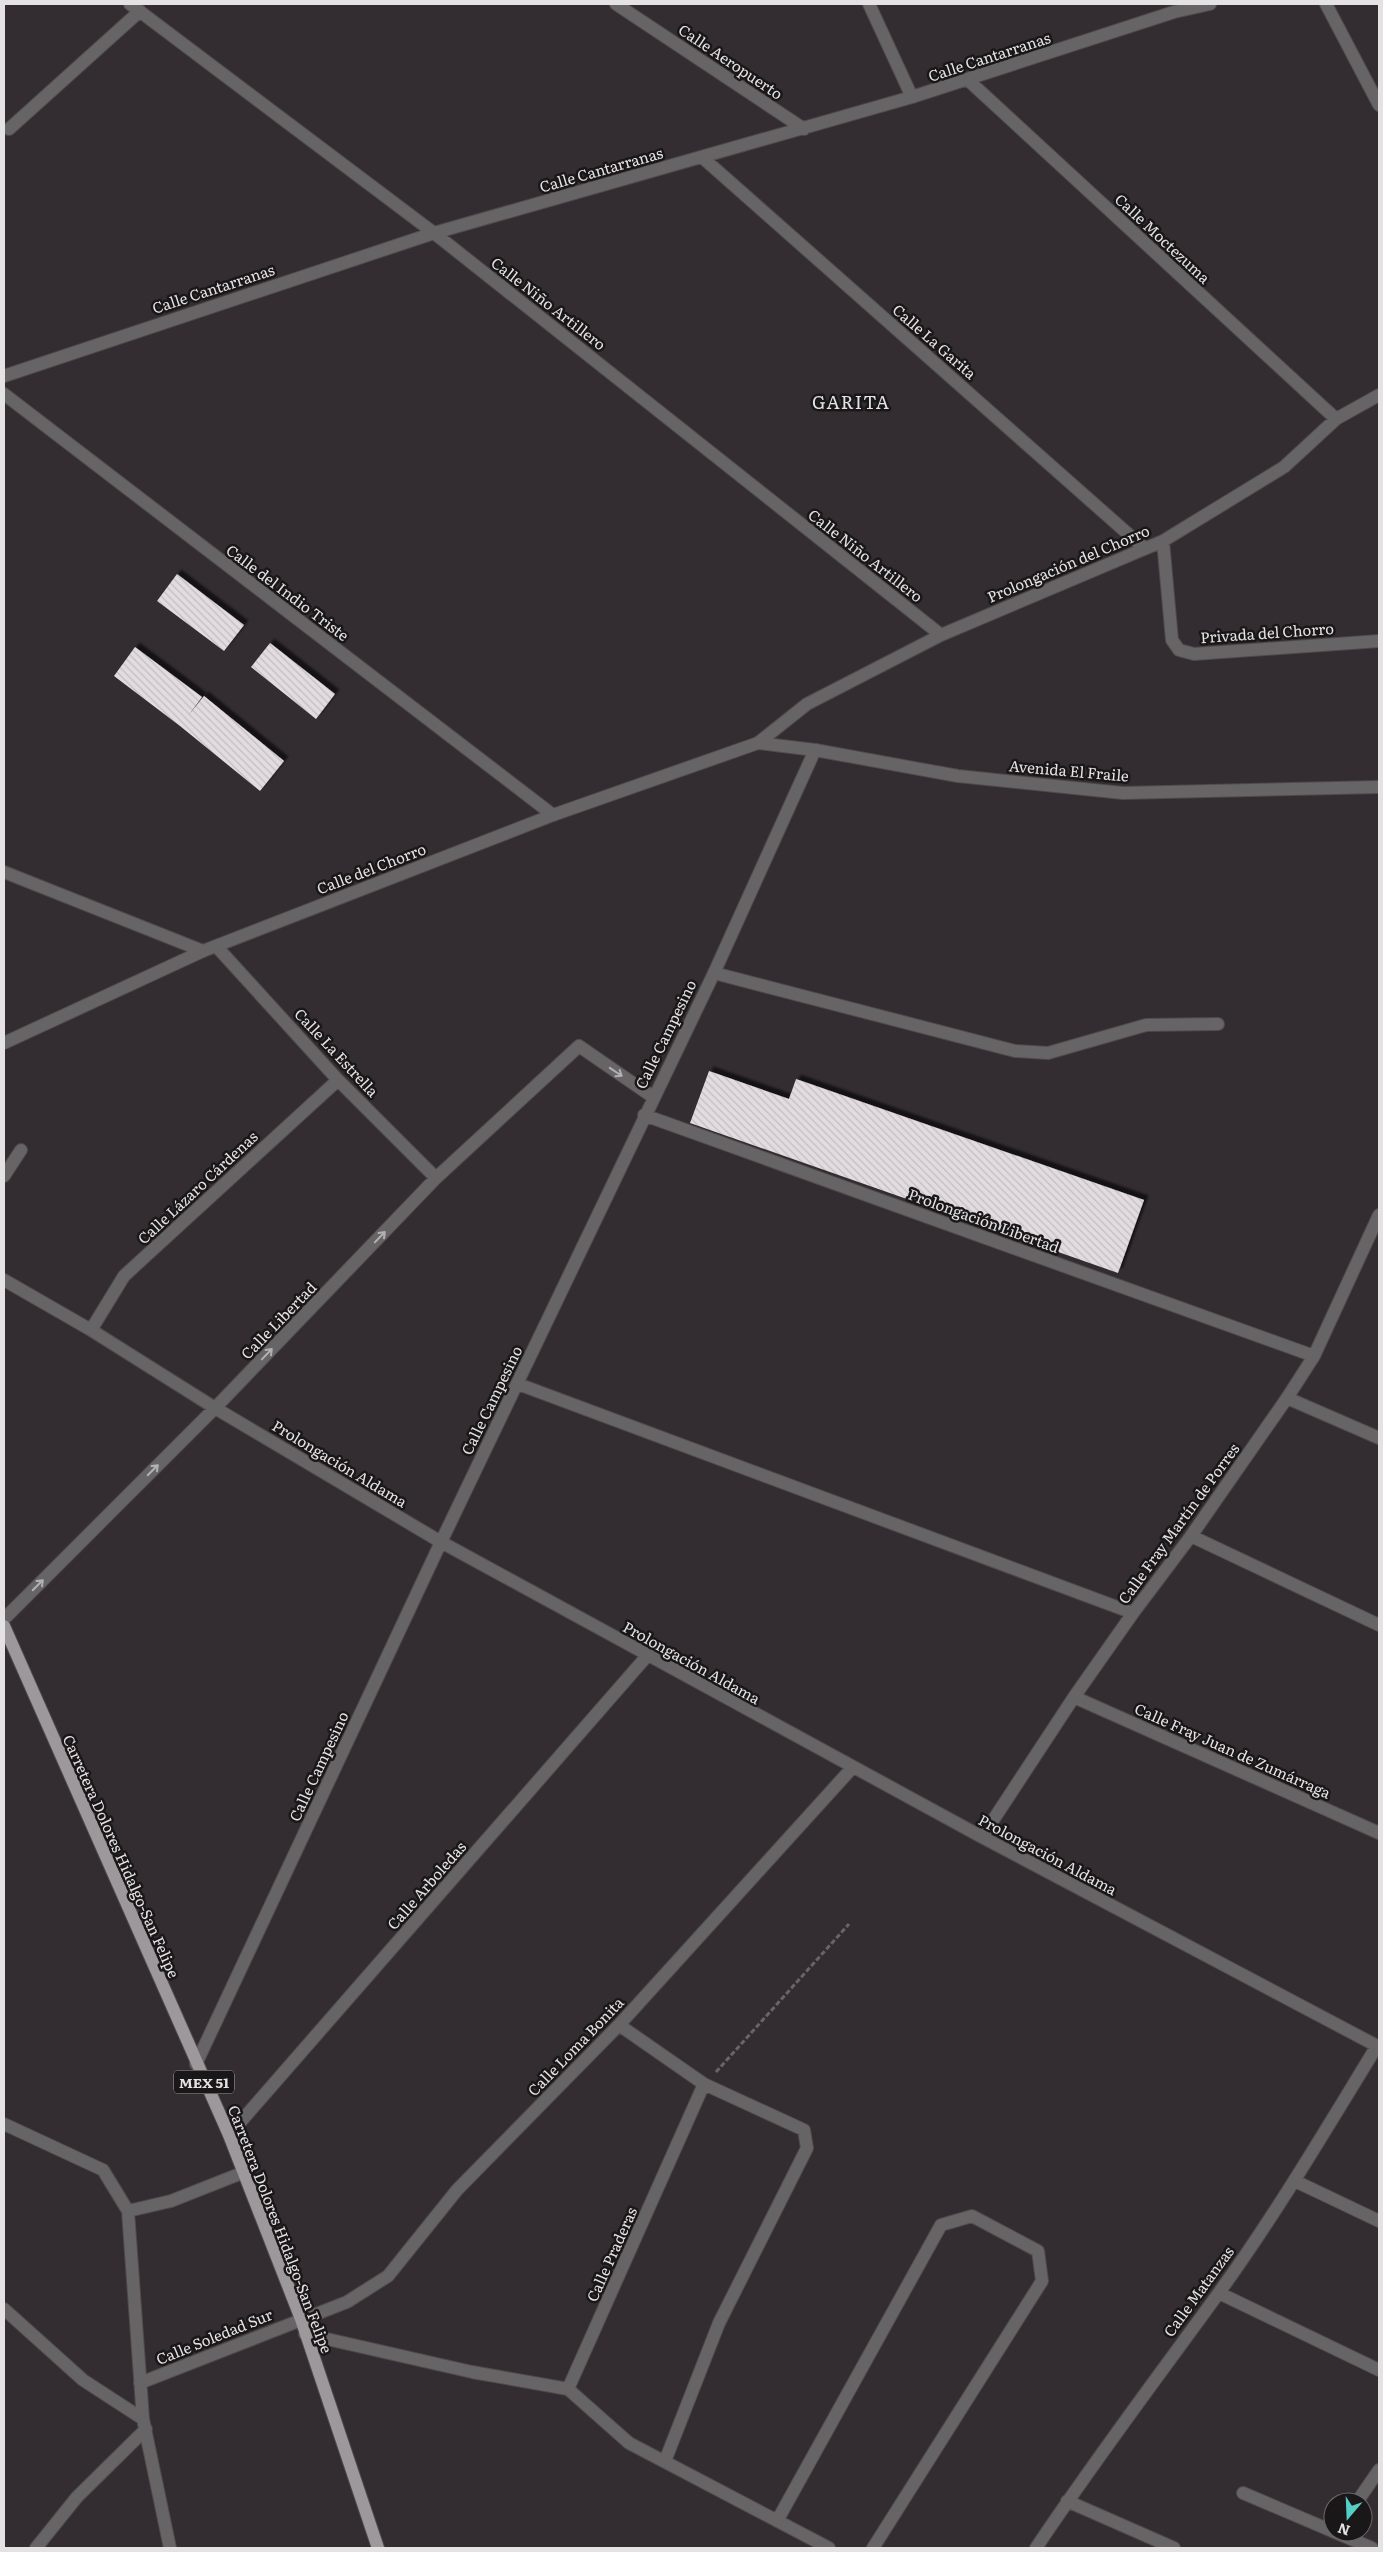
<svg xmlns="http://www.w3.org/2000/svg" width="1383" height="2552" viewBox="0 0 1383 2552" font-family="Literata,serif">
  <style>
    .building { fill: url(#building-back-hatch); filter: url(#shadow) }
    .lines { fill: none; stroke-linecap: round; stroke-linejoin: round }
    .service-casing { stroke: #4f4a4e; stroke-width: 14 }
    .minor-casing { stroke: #4f4a4e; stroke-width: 14 }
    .tertiary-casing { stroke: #4f4a4e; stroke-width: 14 }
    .primary-casing { stroke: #4f4a4e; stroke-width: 14 }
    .path { stroke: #696467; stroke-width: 3; stroke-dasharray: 5 2.5; stroke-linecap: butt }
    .service { stroke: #676466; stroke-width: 12 }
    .minor { stroke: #676466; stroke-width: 12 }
    .tertiary { stroke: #676466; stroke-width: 12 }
    .primary { stroke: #9d989b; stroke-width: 12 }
    .oneway { stroke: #b3b0b2 }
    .labels { text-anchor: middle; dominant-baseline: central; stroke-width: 5; stroke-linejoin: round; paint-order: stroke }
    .shield { fill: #191718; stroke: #a8a5a7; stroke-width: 1 }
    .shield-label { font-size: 14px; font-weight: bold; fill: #e5e2e4 }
    .street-label { font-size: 15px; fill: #e5e2e4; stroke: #191718 }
    .quarter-label { font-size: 18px; letter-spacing: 1px; fill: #e5e2e4; stroke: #191718 }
  </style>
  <defs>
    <pattern id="building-back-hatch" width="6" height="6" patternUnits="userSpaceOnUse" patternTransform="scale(1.25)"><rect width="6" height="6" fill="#e2dbe0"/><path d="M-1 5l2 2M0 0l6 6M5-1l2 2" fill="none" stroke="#c3bdc1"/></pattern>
    <filter id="shadow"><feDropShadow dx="4.5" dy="-4.5" stdDeviation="1" flood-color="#0009"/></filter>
  </defs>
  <rect width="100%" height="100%" fill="#332d31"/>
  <path class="building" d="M177 574 244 625 224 651 157 601Z
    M270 643 335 694 316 719 251 667Z
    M135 647 202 697 188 716 204 696 284 761 260 791 180 726 114 676Z
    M709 1071 789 1099 796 1079 1144 1200 1118 1273 690 1123Z"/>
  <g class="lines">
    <g class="service-casing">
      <path id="service" d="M714 973 1015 1051 1048 1053 1146 1025 1218 1024"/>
    </g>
    <g class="minor-casing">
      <path id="minor" d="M130 4 434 233 941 635
        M616 4 804 129
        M869 4 912 97
        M1326 4 1379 105
        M968 80 1336 419
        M9 129 140 11
        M703 158 1144 548
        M4 376 434 233 912 97 1174 12 1210 4
        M4 394 553 815
        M1163 541 1172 640 1179 650 1194 654 1379 641
        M758 743 807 704 941 635 1163 541 1284 467 1336 419 1379 395
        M4 872 203 951
        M216 946 338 1080 436 1178
        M644 1115 1314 1356
        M4 1176 21 1150
        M4 1280 91 1330 215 1408 441 1542 982 1837 1379 2047
        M91 1330 124 1276 338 1080
        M518 1384 1133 1613
        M1287 1398 1379 1438
        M1191 1536 1379 1625
        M4 1619 215 1408 436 1178 579 1046 653 1097
        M1074 1697 1379 1833
        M982 1837 1074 1697 1133 1613 1191 1536 1287 1398 1314 1356 1379 1215
        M619 2025 704 2084 804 2130 807 2148 719 2323 665 2461
        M196 2064 441 1542 714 973 815 750
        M4 2124 103 2170 128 2211 143 2419 170 2548
        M229 2135 647 1656
        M1295 2181 1379 2221
        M128 2211 171 2201 242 2173
        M1219 2293 1379 2370
        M4 2309 83 2380 143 2419
        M305 2334 472 2372 568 2389
        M140 2383 347 2302 388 2276 457 2190 619 2025 853 1767
        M568 2389 704 2084
        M568 2389 629 2443 829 2548
        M1243 2493 1372 2548
        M1067 2501 1174 2548
        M1357 2502 1379 2470
        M777 2521 941 2225 972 2216 1038 2251 1042 2281 873 2548
        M36 2548 77 2497 146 2429
        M1036 2548C1094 2461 1157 2378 1218 2294 1276 2214 1326 2129 1377 2046"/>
    </g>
    <g class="tertiary-casing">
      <path id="tertiary" d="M4 1043 203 951 553 815 758 743 815 750 958 776 1123 793 1379 787"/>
    </g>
    <g class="primary-casing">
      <path id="primary" d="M4 1626 229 2135 301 2319 378 2548"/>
    </g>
    <path class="path" d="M716 2072 849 1924"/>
    <use href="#service" class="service"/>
    <use href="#minor" class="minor"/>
    <use href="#tertiary" class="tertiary"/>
    <use href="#primary" class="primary"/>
  </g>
  <defs><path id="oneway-shaft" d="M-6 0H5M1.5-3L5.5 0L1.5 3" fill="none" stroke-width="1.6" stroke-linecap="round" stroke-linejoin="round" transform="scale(1.25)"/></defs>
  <g class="oneway">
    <use href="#oneway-shaft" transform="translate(616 1072) rotate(34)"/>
    <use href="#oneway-shaft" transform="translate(380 1237) rotate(-46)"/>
    <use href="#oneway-shaft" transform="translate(267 1354) rotate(-46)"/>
    <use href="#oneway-shaft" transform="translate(153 1470) rotate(-45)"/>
    <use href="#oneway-shaft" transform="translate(38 1585) rotate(-45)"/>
  </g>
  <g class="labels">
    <rect class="shield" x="174" y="2070.5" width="60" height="23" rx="4"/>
    <g class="shield-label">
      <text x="204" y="2082">MEX 51</text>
    </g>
    <g class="street-label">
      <text transform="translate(989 56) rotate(-18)">Calle Cantarranas</text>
      <text transform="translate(731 61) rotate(34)">Calle Aeropuerto</text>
      <text transform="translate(601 169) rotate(-16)">Calle Cantarranas</text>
      <text transform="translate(1163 238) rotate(43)">Calle Moctezuma</text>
      <text transform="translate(213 288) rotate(-18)">Calle Cantarranas</text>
      <text transform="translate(549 303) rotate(38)">Calle Niño Artillero</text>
      <text transform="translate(935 341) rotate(41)">Calle La Garita</text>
      <text transform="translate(866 555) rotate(38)">Calle Niño Artillero</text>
      <text transform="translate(1068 563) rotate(-23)">Prolongación del Chorro</text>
      <text transform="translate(288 592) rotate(37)">Calle del Indio Triste</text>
      <text transform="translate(1267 632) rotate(-4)">Privada del Chorro</text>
      <text transform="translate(1069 770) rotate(5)">Avenida El Fraile</text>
      <text transform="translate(371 868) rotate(-21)">Calle del Chorro</text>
      <text transform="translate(665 1034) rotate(-64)">Calle Campesino</text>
      <text transform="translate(337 1052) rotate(47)">Calle La Estrella</text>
      <text transform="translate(197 1187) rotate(-43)">Calle Lázaro Cárdenas</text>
      <text transform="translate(984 1220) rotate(20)">Prolongación Libertad</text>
      <text transform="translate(278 1320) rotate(-46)">Calle Libertad</text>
      <text transform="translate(491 1400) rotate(-64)">Calle Campesino</text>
      <text transform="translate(340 1463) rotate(31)">Prolongación Aldama</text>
      <text transform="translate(1178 1523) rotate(-54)">Calle Fray Martín de Porres</text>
      <text transform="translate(692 1662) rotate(29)">Prolongación Aldama</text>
      <text transform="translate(1233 1750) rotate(24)">Calle Fray Juan de Zumárraga</text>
      <text transform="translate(318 1766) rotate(-65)">Calle Campesino</text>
      <text transform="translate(1048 1854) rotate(28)">Prolongación Aldama</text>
      <text transform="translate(122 1856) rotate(66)">Carretera Dolores Hidalgo-San Felipe</text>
      <text transform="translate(426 1885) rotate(-49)">Calle Arboledas</text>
      <text transform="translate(575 2046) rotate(-46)">Calle Loma Bonita</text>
      <text transform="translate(281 2229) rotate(69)">Carretera Dolores Hidalgo-San Felipe</text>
      <text transform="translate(611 2254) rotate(-66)">Calle Praderas</text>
      <text transform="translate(1198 2291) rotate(-54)">Calle Matanzas</text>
      <text transform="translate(214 2336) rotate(-22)">Calle Soledad Sur</text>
    </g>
    <g class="quarter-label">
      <text x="851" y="401">GARITA</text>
    </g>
  </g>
  <rect width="1383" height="2552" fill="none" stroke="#e5e2e4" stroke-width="10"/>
  <g transform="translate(1348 2517) rotate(199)"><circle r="24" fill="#191718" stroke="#6b686a"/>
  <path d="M0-4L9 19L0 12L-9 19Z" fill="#55cec5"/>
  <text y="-8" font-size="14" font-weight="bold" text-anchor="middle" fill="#e5e2e4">N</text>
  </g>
</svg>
